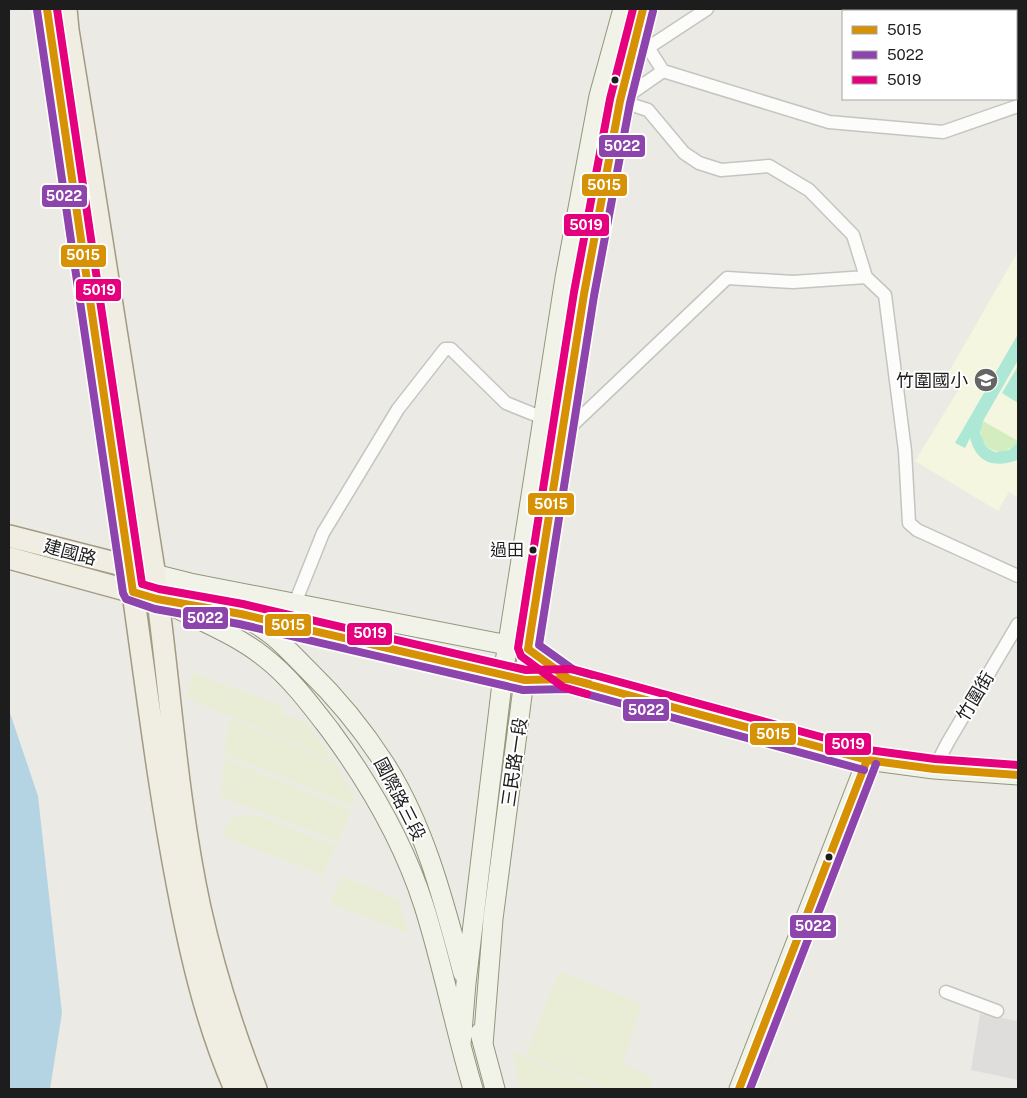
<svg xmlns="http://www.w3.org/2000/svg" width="1027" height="1098" viewBox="0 0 1027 1098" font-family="'Public Sans','Noto Sans TC',sans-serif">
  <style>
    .education { fill: #f4f6df }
    .farmland { fill: #eaedd6 }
    .grass { fill: #d3edbf }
    .pitch { fill: #ace8d5 }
    .parking { fill: #dedddb }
    .water { fill: #b5d4e3 }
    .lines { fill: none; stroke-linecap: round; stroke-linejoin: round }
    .street-casing { stroke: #c4c4c1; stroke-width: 15 }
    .secondary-casing { stroke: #92967c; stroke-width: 21 }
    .primary-casing { stroke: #a29b82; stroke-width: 24 }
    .street { stroke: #fcfcfb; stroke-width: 12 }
    .secondary { stroke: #f2f3e8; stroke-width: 19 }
    .primary { stroke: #f0ede3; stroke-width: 21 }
    .bus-1-casing { stroke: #fff; stroke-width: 11 }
    .bus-2-casing { stroke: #fff; stroke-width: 11 }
    .bus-3-casing { stroke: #fff; stroke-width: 11 }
    .bus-1 { stroke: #d69104; stroke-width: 8 }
    .bus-2 { stroke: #8e44ad; stroke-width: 8 }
    .bus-3 { stroke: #e5007d; stroke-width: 8 }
    .bus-dot { fill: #1d1d1d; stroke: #fff; stroke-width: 2 }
    .labels { text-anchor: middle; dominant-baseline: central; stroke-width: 4; stroke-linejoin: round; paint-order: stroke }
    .bus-label { font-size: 17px; fill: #1d1d1d; stroke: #fff; text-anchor: end }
    .poi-label { font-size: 18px; fill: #1d1d1d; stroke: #fff; text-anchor: end }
    .street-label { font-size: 18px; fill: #1d1d1d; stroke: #fff }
    .line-badge { stroke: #fff; stroke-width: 2 }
    .badge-label { font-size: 14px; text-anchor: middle; font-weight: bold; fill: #fff }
  </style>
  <rect width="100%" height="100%" fill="#eceae4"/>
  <path class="education" d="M1018 251V498L1009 492 998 511 915 461 962 384 947 375Z"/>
  <path class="farmland" d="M193 673 283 706 281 713 307 723 333 760 186 698Z
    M230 719 335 763 355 797 352 806 224 754Z
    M225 758 351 810 338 842 220 796Z
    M258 815 336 846 323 875 221 836 232 817Z
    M341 876 399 899 408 934 330 903Z
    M559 971 642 1004 623 1063 654 1078 649 1089H608L526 1055Z
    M512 1051 601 1089H520Z"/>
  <path class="grass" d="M983 421 1018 441V442C1000 462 973 447 983 421Z"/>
  <path class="pitch" d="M1018 334V360L983 421 980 433 985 445 989 449 995 452 1009 450 1018 442V460C995 468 977 464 970 438L965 448 955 443Z
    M1018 366V403L1002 393Z"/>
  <path class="parking" d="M980 1014 1018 1021V1080L971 1070Z"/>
  <path class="water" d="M9 710 38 796 62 1013 50 1089H9Z"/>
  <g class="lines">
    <g class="street-casing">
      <path id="street" d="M637 30 663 71 829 122 943 132 1018 106
        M643 51 707 9
        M599 96 620 101 663 71
        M620 101 648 110 684 153 699 163 721 170 769 166 809 190 853 235 866 277
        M561 436 727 278 793 282 866 277 885 295 905 451 909 523 917 530 1018 576
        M295 603 323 533 398 409 445 349H451L506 403 543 418
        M934 769 948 742 1018 624
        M946 992 997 1011"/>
    </g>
    <g class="secondary-casing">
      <path id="secondary" d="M154 574 190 583 528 649 569 679
        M190 583C217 600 247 616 273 636 285 646 297 659 308 670 337 698 363 730 385 764 425 827 444 902 463 973
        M133 592 157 599 241 614 503 675 525 680 569 679 867 760 934 769 1018 775
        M178 609C207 624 238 636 264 657 290 677 310 704 330 730 369 783 404 843 424 906 443 966 455 1029 473 1089
        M480 1033 495 1089
        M461 1044 466 983 503 675 565 278 599 96 623 9
        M483 1045 493 919 528 649 561 436 584 294 620 101 643 9
        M739 1089 867 760"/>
    </g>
    <g class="primary-casing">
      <path id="primary" d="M47 9C75 204 106 398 133 593 147 691 159 790 178 888 191 957 207 1025 235 1089
        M66 9 68 30C97 210 127 390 154 570 170 683 176 797 200 908 214 970 233 1031 256 1089
        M9 536 142 570
        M9 558 133 592"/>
    </g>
    <use href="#street" class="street"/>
    <use href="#secondary" class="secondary"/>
    <use href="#primary" class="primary"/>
    <g class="bus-1-casing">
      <path id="bus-1" d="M47 9 133 592 157 599 241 614 525 680 569 679 867 760 934 769 1018 775
        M589 684 569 679 528 649 584 294 620 101 643 9
        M739 1089 867 760"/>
    </g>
    <g class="bus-2-casing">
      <path id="bus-2" d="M37 10 123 593 126 599 155 609 239 624 523 690 568 689 864 770
        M592 675 574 670 539 645 594 296 630 103 653 11
        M750 1089 876 764"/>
    </g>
    <g class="bus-3-casing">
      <path id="bus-3" d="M57 9 142 584 159 589 243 604 526 670 572 669 869 750 935 759 1018 765
        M587 694 563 687 521 656 518 648 574 292 610 99 633 9"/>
    </g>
    <use href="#bus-1" class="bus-1"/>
    <use href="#bus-2" class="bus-2"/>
    <use href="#bus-3" class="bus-3"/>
  </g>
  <defs>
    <g id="school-disc" transform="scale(1.25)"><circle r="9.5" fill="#656563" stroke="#fff"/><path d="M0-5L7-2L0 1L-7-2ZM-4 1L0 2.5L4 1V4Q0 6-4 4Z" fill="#fff"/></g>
  </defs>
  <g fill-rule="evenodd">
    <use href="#school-disc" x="986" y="380"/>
  </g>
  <g class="bus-dot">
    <circle cx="615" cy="80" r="4.5"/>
    <circle cx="533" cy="550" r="4.5"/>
    <circle cx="829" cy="857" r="4.5"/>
  </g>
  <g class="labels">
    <g class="bus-label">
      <text x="524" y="550">過田</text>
    </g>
    <g class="poi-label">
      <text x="968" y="380">竹圍國小</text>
    </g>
    <g class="street-label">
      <text transform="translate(70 552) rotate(15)">建國路</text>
      <text transform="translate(975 696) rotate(-59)">竹圍街</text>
      <text transform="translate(514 762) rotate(-82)">三民路一段</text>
      <text transform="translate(400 799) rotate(63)">國際路三段</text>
    </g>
  </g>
  <g class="line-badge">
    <rect x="598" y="134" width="48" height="24" rx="5" fill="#8e44ad"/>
    <rect x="581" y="173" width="47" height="24" rx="5" fill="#d69104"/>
    <rect x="41" y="184" width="47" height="24" rx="5" fill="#8e44ad"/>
    <rect x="563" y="213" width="47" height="24" rx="5" fill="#e5007d"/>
    <rect x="60" y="244" width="47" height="24" rx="5" fill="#d69104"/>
    <rect x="75" y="278" width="47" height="24" rx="5" fill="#e5007d"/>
    <rect x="527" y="492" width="48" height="24" rx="5" fill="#d69104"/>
    <rect x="182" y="606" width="47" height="24" rx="5" fill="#8e44ad"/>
    <rect x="264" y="613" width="48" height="24" rx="5" fill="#d69104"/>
    <rect x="346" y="622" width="47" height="24" rx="5" fill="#e5007d"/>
    <rect x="622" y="698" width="48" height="24" rx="5" fill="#8e44ad"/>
    <rect x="749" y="722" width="48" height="24" rx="5" fill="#d69104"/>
    <rect x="824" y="732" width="48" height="24" rx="5" fill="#e5007d"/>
    <rect x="789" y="914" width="48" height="25" rx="5" fill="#8e44ad"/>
  </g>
  <g class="badge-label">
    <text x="622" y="151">5022</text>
    <text x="604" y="190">5015</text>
    <text x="64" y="201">5022</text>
    <text x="586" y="230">5019</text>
    <text x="83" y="260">5015</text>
    <text x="99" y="295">5019</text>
    <text x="551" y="509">5015</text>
    <text x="205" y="623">5022</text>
    <text x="288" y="630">5015</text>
    <text x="370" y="638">5019</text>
    <text x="646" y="715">5022</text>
    <text x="773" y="739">5015</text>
    <text x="848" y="749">5019</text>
    <text x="813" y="931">5022</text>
  </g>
  <rect width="1027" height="1098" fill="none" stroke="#1d1d1d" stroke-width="20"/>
  <rect x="842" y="10" width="175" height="90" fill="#ffffff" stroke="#a5a5a5"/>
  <rect x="852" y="26" width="25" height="8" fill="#d69104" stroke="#a5a5a5"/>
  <text x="887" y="35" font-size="15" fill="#1d1d1d">5015</text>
  <rect x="852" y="51" width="25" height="8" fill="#8e44ad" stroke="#a5a5a5"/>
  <text x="887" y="60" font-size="15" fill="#1d1d1d">5022</text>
  <rect x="852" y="76" width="25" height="8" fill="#e5007d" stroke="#a5a5a5"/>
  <text x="887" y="85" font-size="15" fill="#1d1d1d">5019</text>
</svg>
